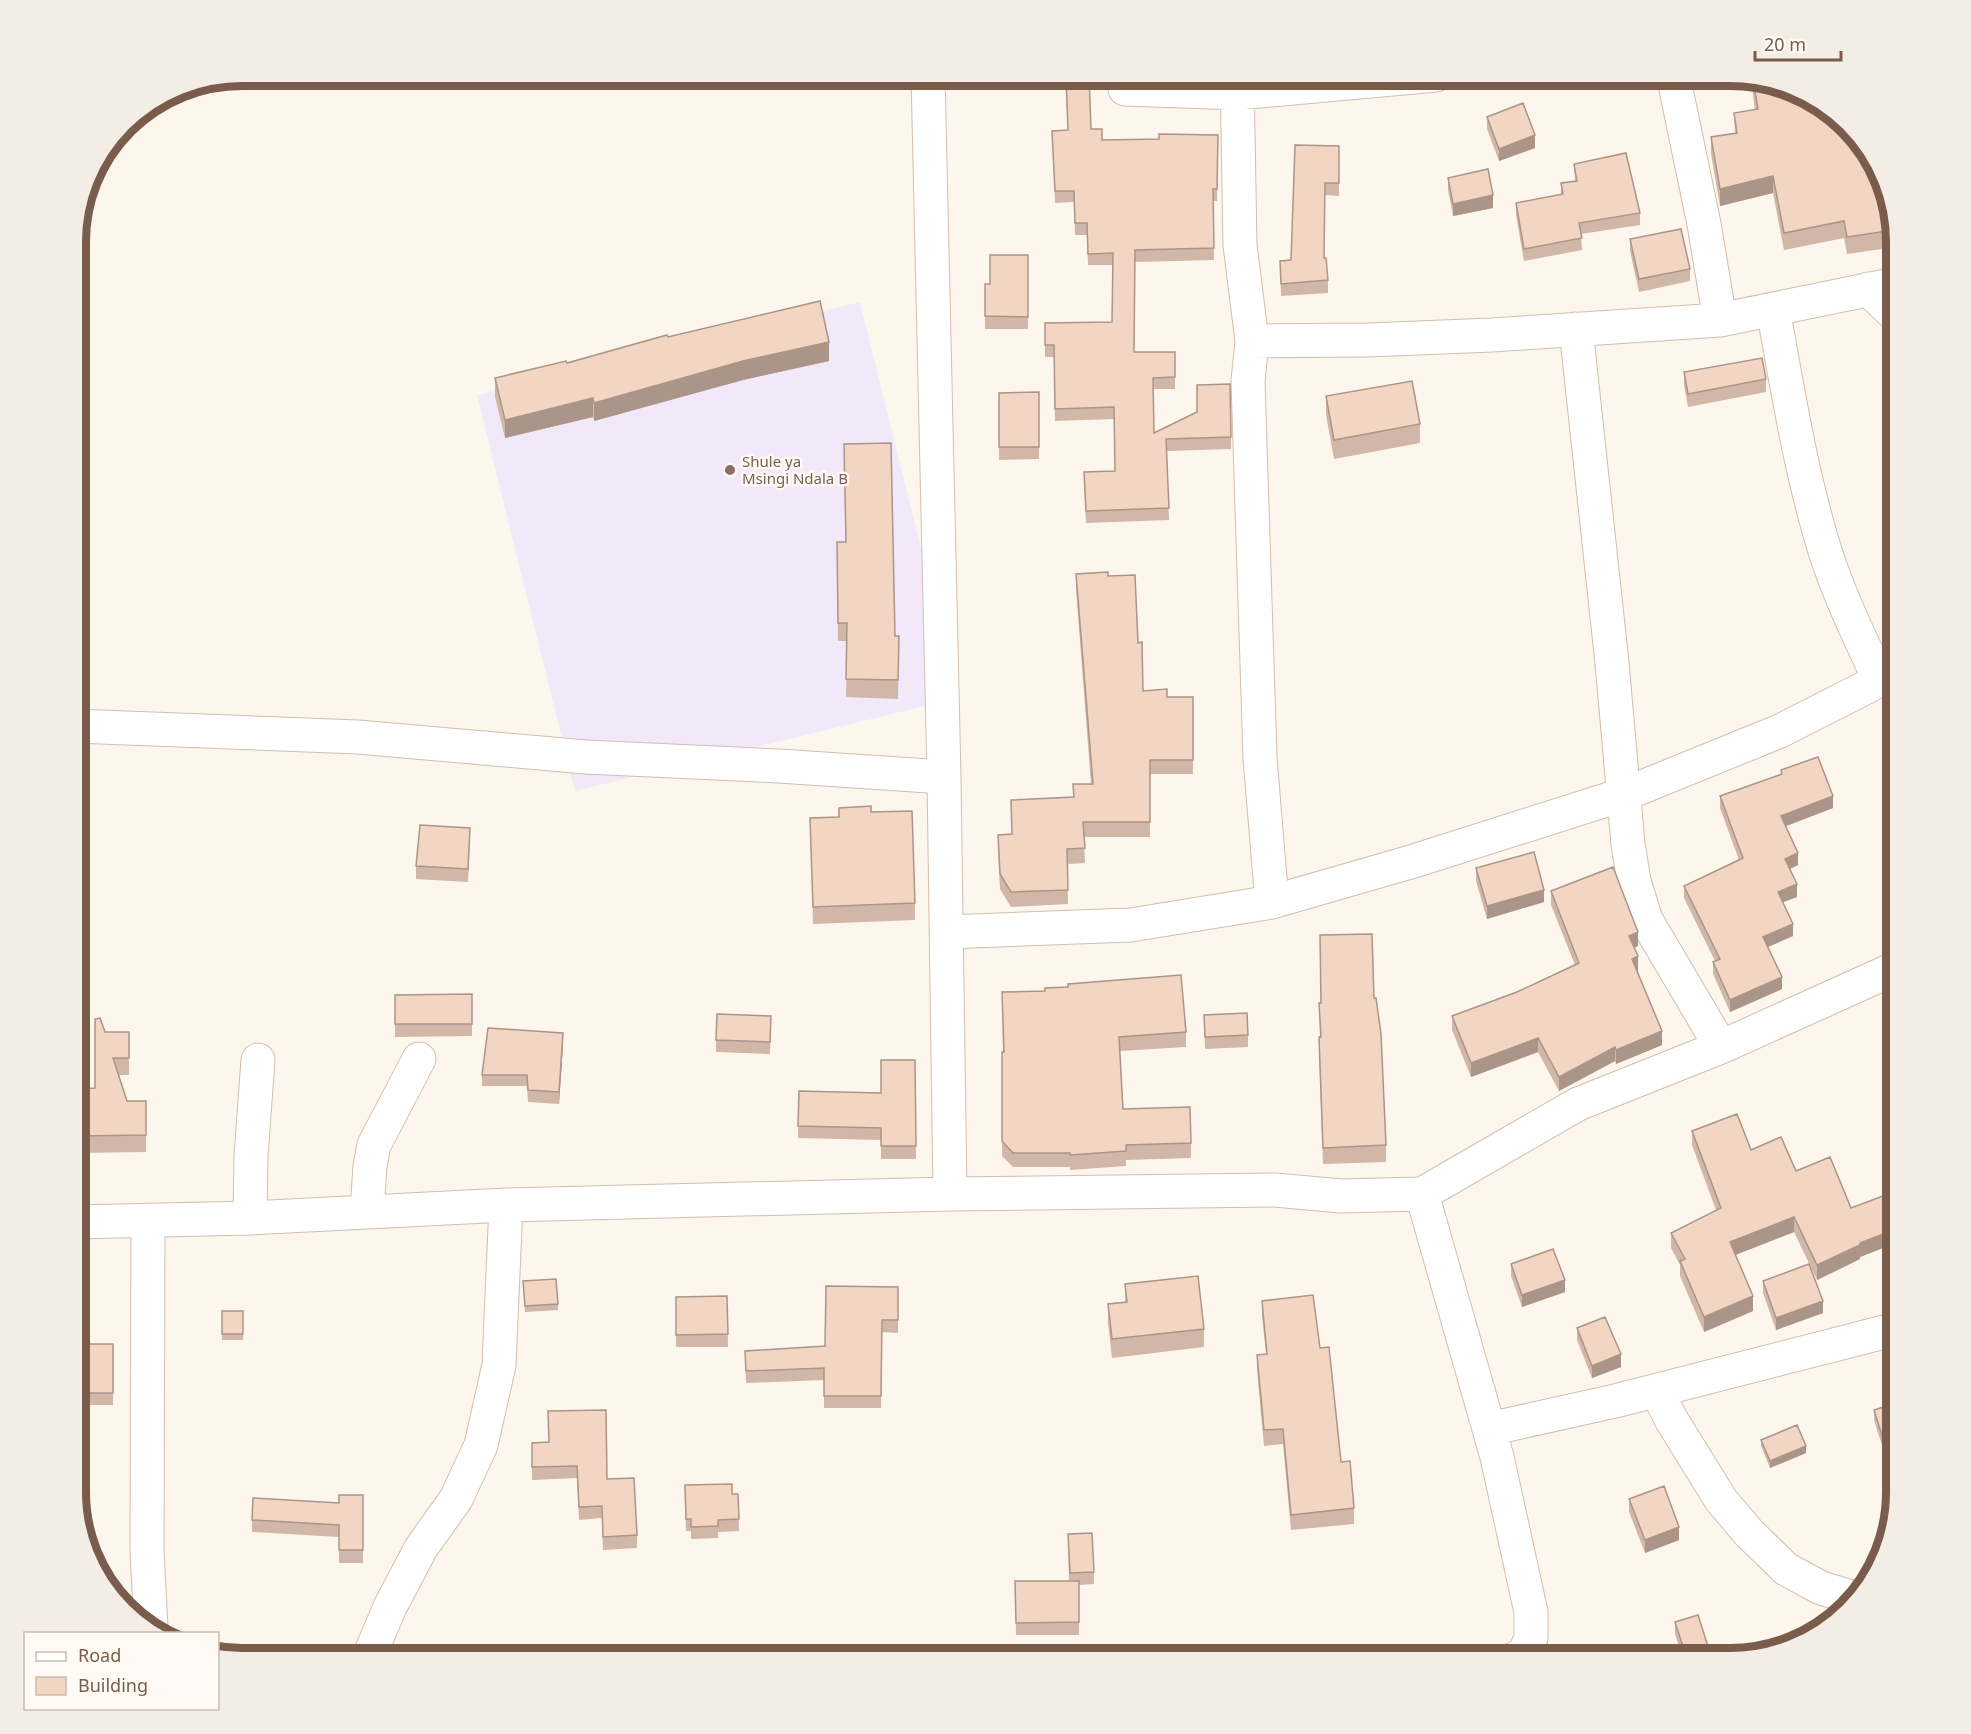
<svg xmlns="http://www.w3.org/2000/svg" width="1971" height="1734" viewBox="0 0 1971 1734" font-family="'Noto Sans',sans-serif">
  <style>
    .education { fill: #f3e8fa }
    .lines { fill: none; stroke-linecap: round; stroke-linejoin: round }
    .minor-casing { stroke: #d1beb0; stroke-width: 35 }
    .minor { stroke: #fff; stroke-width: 33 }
    .wall { fill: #d1b7a8 }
    .shaded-wall { fill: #aa9588 }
    .building { fill: #f3d5c3; stroke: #aa9588; stroke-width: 1.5 }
    .education-dot { fill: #8d6e63; stroke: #fffaf3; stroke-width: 2 }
    .labels { text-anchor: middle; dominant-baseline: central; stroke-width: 5; stroke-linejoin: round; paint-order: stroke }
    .education-label { font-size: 15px; fill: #785e54; stroke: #fffaf3; text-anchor: start }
    .rim { fill: none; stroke: #7a5c4d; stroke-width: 8 }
  </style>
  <rect width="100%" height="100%" fill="#fdf6ec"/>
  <path class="education" d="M860 302 958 698 575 791 477 395Z"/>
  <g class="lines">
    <g class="minor-casing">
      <path id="minor" d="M928 75 944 777 950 1194
        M1237 75 1240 245 1252 341 1248 381 1260 758 1272 902
        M1673 75 1704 224 1720 320
        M1125 89 1238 93 1436 75
        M1868 289 1896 316
        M1773 309C1788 391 1801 475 1826 554 1840 597 1860 638 1879 679
        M1576 329 1612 663 1628 844 1634 881 1646 920 1721 1047
        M1252 341 1368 340 1492 335 1720 320 1896 284
        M75 726 358 737 586 757 779 766 944 777
        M946 932 1131 925 1272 902 1414 861 1625 794 1780 731 1896 672
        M1422 1194 1497 1457 1531 1612V1638L1524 1654 1514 1659
        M367 1211 370 1166 374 1145 419 1059
        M250 1218 251 1156 258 1060
        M148 1220 147 1552 151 1628
        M75 1222 250 1218 506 1205 950 1194 1275 1190 1341 1196 1422 1194 1578 1104 1721 1047 1896 968
        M1657 1391 1671 1419 1721 1500 1749 1533 1786 1569 1821 1588 1855 1598
        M1489 1429 1615 1401 1896 1329
        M368 1659 390 1607 421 1548 456 1499 481 1445 499 1365 506 1205"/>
    </g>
    <use href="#minor" class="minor"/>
  </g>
  <path class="wall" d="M1065 75 1091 129 1102 140 1159 139 1218 135 1217 201H1213L1214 260 1135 262 1134 352H1175V389H1153L1154 433 1231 437V449L1167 451 1169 520 1086 523 1084 484 1115 471 1114 419 1055 421 1054 357H1045V323L1112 322 1113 265H1088L1087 235H1075L1074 202 1055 203 1052 131 1068 130Z
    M1751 79 1793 88 1883 178 1896 242V247L1847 254 1844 238 1784 250 1773 193 1720 206 1711 154V137L1735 134 1734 113 1755 110Z
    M1487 117 1535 148 1499 161 1487 129Z
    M1339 146V196L1325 195 1324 258 1328 280V293L1281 296 1280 261 1291 260Z
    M1574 164 1640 213V225L1581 234 1582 250 1524 261 1516 215V203L1561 195V183L1575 181Z
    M1448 178 1493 208 1453 216 1448 190Z
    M1630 239 1690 269V281L1639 292 1630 251Z
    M1028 255V329H985V284H990Z
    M668 337 829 361 743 380 594 421 593 417 505 438 495 397V378L567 363Z
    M1684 372 1766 379V392L1688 407 1684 385Z
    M1039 392V459L999 460V393Z
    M1326 396 1420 424V443L1334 459 1326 415Z
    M837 561 895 636H899L898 699 846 697 847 641H838Z
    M1076 574 1108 576 1138 643 1143 691 1167 697H1193V774H1150V837H1084L1085 863 1067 864 1068 904 1011 907 1000 889 998 849V835L1012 834 1011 800 1073 797 1091 784 1076 589Z
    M1781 770 1833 808 1786 826 1798 865 1790 869 1797 897 1783 902 1793 936 1768 947 1782 989 1730 1012 1713 974V962L1715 961 1684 898V886L1739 860 1720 808V796L1781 774Z
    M839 808 871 812 915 903V920L813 924 810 818 839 817Z
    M470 841 468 882 416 879V866Z
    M1476 868 1544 902 1487 919 1476 881Z
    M1551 891 1638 946 1634 948 1638 971H1637L1662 1045 1616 1064 1615 1061 1559 1091 1538 1052 1471 1077 1452 1030V1016L1517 992 1575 965 1551 905Z
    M1002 992 1186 1032V1047L1120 1051 1123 1109 1191 1143V1158L1126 1160V1166L1070 1170V1167H1013L1002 1156V1052H1003Z
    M472 994V1036L395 1037V995Z
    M1374 998 1386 1145V1162L1323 1164 1319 1053V1037H1320L1319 1003Z
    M1204 1015 1248 1035V1047L1205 1049Z
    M771 1029 770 1054 716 1052V1040Z
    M105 1032H129V1075H119L127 1101H146V1152L75 1153V1089L95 1088Z
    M563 1045 559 1104 528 1102 527 1086H482V1075Z
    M915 1060 916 1159H881V1140L798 1138 799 1091 881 1093Z
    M1692 1131 1751 1150 1796 1171 1851 1208 1896 1191V1243L1860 1257V1259L1817 1280 1794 1232 1735 1255 1753 1311 1704 1332 1680 1276V1265L1671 1248V1233L1716 1210 1692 1145Z
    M1511 1264 1565 1292 1522 1307 1511 1276Z
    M523 1281 558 1304V1310L525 1312Z
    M1763 1281 1823 1313 1776 1330 1763 1293Z
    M1125 1284 1204 1329V1347L1112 1358 1108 1323V1304L1125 1303Z
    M898 1287V1333L882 1332 881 1408H824V1380L746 1383 745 1351 825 1346Z
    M727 1296 728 1347H676V1297Z
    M1262 1301 1320 1348 1341 1462 1354 1508V1524L1291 1530 1283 1444 1264 1446 1257 1370V1355L1266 1354 1262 1316Z
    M222 1311H243V1340H222Z
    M1577 1328 1621 1367 1592 1378 1577 1340Z
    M87 1344H113V1405H87Z
    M1896 1403V1490L1874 1420V1410Z
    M1761 1440 1806 1453 1770 1468 1761 1446Z
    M532 1443 607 1479 637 1535V1548L603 1550 602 1518 579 1520 577 1478 532 1480Z
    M738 1494 739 1531 718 1532V1538L691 1539V1531H686L685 1498Z
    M363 1495V1563H339V1537L252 1532V1520L339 1503Z
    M1629 1499 1679 1540 1645 1553 1629 1512Z
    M1068 1534 1094 1572V1584L1079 1585V1635H1016L1015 1581H1069Z
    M1675 1622 1712 1659H1683L1675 1634Z"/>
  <path class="shaded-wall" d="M1535 135V148L1499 161V149Z
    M1773 176V193L1720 206V189Z
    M1493 195V208L1453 216V204Z
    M829 342V361L743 380 594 421V403L743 361Z
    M593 398V417L505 438V420Z
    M1833 796V808L1781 828V816Z
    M1798 853V865L1785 871V859Z
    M1797 884V897L1778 904V892Z
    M1544 890V902L1487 919V906Z
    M1793 924V936L1763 949V937Z
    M1638 932V946L1629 950V936Z
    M1638 956V971L1632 973V959Z
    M1782 977V989L1730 1012V1000Z
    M1662 1031V1045L1616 1064V1050Z
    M563 1033V1045L559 1104V1092Z
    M1538 1038V1052L1471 1077V1063Z
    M1615 1047V1061L1559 1091V1077Z
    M1794 1217V1232L1730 1257V1242Z
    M1896 1229V1243L1860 1257V1259L1817 1280V1265L1860 1243Z
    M1565 1280V1292L1522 1307V1295Z
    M1753 1296V1311L1704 1332V1317Z
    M1823 1301V1313L1776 1330V1318Z
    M1621 1354V1367L1592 1378V1366Z
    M1806 1446V1453L1770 1468V1461Z
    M1679 1527V1540L1645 1553V1540Z"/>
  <path class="building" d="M1066 75H1089L1091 129H1102V140L1159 139V134L1218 135 1217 189H1213L1214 248 1135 250 1134 352H1175V377L1153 378 1154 433 1197 412V385L1230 384 1231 437 1166 439 1169 508 1086 511 1084 472 1115 471 1114 407 1055 409 1054 345H1045V323L1112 322 1113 253 1088 254 1087 223H1075L1074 191H1055L1052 131 1068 130Z
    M1753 80 1793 88 1847 124 1883 178 1894 230 1847 237 1844 221 1784 233 1773 176 1720 189 1711 137 1737 133 1734 113 1758 109Z
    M1523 103 1535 135 1499 149 1487 117Z
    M1295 145 1339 146V183H1325L1324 258H1326L1328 280 1281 284 1280 261 1291 260Z
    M1626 153 1640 213 1579 223 1582 238 1524 249 1516 203 1563 194 1561 183 1577 181 1574 164Z
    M1488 169 1493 195 1453 204 1448 178Z
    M1681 229 1690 269 1639 279 1630 239Z
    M990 255H1028V317L985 316V284H990Z
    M820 301 829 342 743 361 594 403 593 398 505 420 495 378 566 361 567 363 667 335 668 337Z
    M1762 358 1766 379 1688 394 1684 372Z
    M1412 381 1420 424 1334 440 1326 396Z
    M1039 392V447H999V393Z
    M891 443 895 636H899L898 680 846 679 847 623H838L837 542H846L844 444Z
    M1108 572V576L1135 575 1138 643 1142 642 1143 691 1167 689V697H1193V760H1150V822H1083L1085 848 1067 849 1068 890 1011 892 1000 874 998 835 1012 834 1011 800 1074 797 1073 784H1093L1076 574Z
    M1818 757 1833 796 1781 816 1798 853 1785 859 1797 884 1778 892 1793 924 1763 937 1782 977 1730 1000 1713 962 1720 959 1684 886 1743 858 1720 796 1782 774 1781 770Z
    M871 806V812L912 811 915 903 813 907 810 818 839 817V808Z
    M420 825 470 828 468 869 416 866Z
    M1534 852 1544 890 1487 906 1476 868Z
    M1613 867 1638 932 1629 936 1638 956 1632 959 1662 1031 1616 1050 1615 1047 1559 1077 1538 1038 1471 1063 1452 1016 1517 992 1579 963 1551 891Z
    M1372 934 1374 998H1376L1381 1034 1386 1145 1323 1148 1319 1037H1321L1319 1003H1321L1320 935Z
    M1181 975 1186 1032 1119 1037 1123 1109 1190 1107 1191 1143 1126 1145V1151L1070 1155V1153H1013L1002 1141V1052H1004L1002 992 1045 991V988L1068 987V984Z
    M472 994V1024H395V995Z
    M1247 1013 1248 1035 1205 1037 1204 1015Z
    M717 1014 771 1016 770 1042 716 1040Z
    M100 1018 105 1032H129V1058H113L127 1101H146V1135L75 1136V1089L95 1088V1019Z
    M488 1028 563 1033 559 1092 528 1090 527 1075H482Z
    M881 1060H915L916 1146H881V1128L798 1126 799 1091 881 1093Z
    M1737 1114 1751 1150 1781 1137 1796 1171 1830 1157 1851 1208 1896 1191V1229L1860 1243V1245L1817 1265 1794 1217 1730 1242 1753 1296 1704 1317 1680 1261 1685 1259 1671 1233 1721 1208 1692 1131Z
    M1553 1249 1565 1280 1522 1295 1511 1264Z
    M1809 1264 1823 1301 1776 1318 1763 1281Z
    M1198 1276 1204 1329 1112 1339 1108 1304 1127 1302 1125 1284Z
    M556 1279 558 1304 525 1306 523 1281Z
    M826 1286 898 1287V1320H882L881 1396H824V1368L746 1371 745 1351 825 1346Z
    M1313 1295 1320 1348 1329 1347 1341 1462 1350 1461 1354 1508 1291 1515 1283 1429 1264 1430 1257 1355 1267 1354 1262 1301Z
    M727 1296 728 1334 676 1335V1297Z
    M222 1311H243V1334H222Z
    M1605 1317 1621 1354 1592 1366 1577 1328Z
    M87 1344H113V1393H87Z
    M1896 1403V1480L1874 1410Z
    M606 1410 607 1479 634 1478 637 1535 603 1537 602 1506 579 1507 577 1466 532 1467V1443L549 1442 548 1411Z
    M1797 1425 1806 1446 1770 1461 1761 1440Z
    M732 1484V1494H738L739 1519 718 1520V1526L691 1527V1519H686L685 1485Z
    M1664 1486 1679 1527 1645 1540 1629 1499Z
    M339 1495H363V1550H339V1525L252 1520 253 1498 339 1503Z
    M1092 1533 1094 1572 1070 1573 1068 1534Z
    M1015 1581H1079V1622L1016 1623Z
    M1698 1615 1712 1659H1687L1675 1622Z"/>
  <circle class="education-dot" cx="730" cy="470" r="6"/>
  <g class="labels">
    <g class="education-label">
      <text x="742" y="461">Shule ya<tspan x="742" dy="17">Msingi Ndala B</tspan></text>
    </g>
  </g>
  <path d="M0 0H1971V1734H0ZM242 86H1730A156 156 0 0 1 1886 242V1492A156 156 0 0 1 1730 1648H242A156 156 0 0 1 86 1492V242A156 156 0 0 1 242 86Z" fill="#f4ede6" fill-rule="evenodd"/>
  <path class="rim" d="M242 86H1730A156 156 0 0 1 1886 242V1492A156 156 0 0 1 1730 1648H242A156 156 0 0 1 86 1492V242A156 156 0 0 1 242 86Z"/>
  <rect x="24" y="1632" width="195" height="78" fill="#fffaf3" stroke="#cabbb1" stroke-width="1.5"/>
  <rect x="36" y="1652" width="30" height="9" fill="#ffffff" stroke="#cabbb1" stroke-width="1.5"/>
  <text x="78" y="1662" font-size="18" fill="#7a5c4d">Road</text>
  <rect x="36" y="1677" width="30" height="18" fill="#f3d5c3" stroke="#cabbb1" stroke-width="1.5"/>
  <text x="78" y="1692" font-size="18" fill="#7a5c4d">Building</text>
  <path d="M1755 51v9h86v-9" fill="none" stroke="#7a5c4d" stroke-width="3"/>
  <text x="1764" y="51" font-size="18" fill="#7a5c4d" stroke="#fffaf3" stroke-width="4.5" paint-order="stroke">20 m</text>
</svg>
